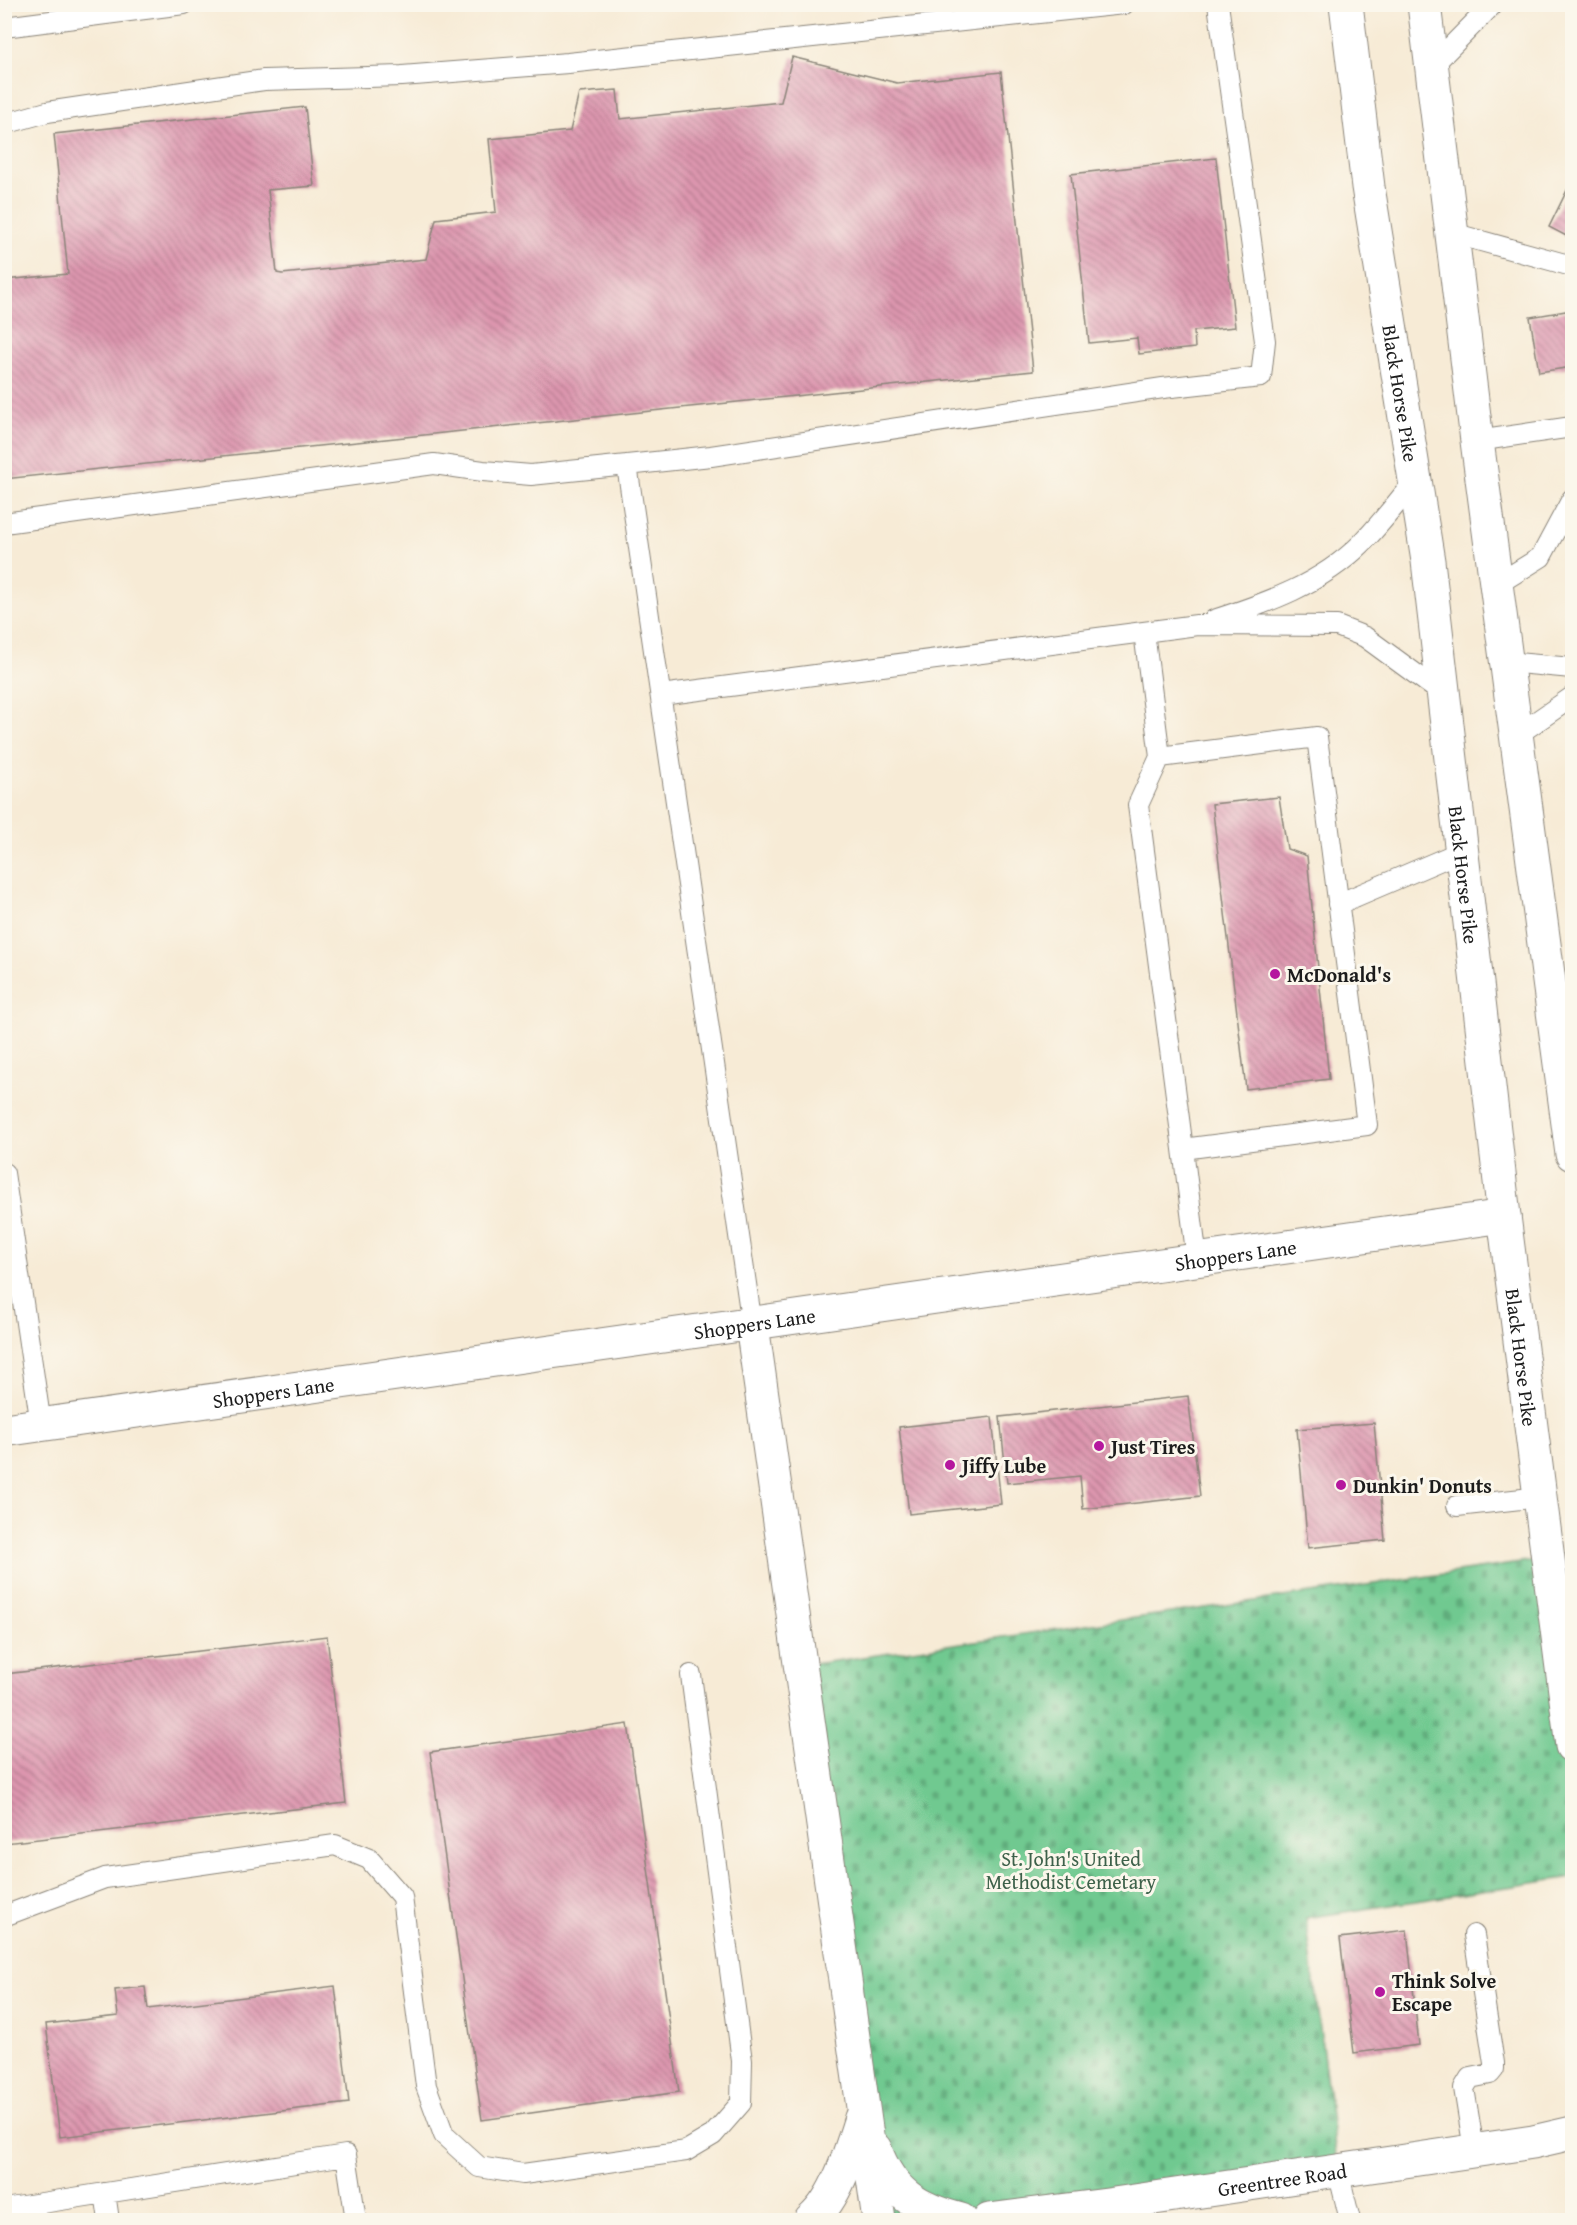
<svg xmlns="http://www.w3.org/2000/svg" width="1577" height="2225" viewBox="0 0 1577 2225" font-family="'Gentium Book Plus',serif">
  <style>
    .cemetery { fill: url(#cemetery-stones); stroke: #467256; stroke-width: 1.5 }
    .building { fill: url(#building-back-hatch) }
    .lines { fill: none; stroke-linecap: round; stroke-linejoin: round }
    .lane-casing { stroke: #8a8479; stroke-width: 22 }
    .street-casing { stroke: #8a8479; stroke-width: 35 }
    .secondary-casing { stroke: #8a8479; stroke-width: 35 }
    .highway-casing { stroke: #8a8479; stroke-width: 35 }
    .lane { stroke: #fff; stroke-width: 20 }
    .street { stroke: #fff; stroke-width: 33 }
    .secondary { stroke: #fff; stroke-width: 33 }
    .highway { stroke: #fff; stroke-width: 33 }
    .poi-dot { fill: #b5179e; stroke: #fbf7ec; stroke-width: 2 }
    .labels { text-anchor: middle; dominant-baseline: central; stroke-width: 6; stroke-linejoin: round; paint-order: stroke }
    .street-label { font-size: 20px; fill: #1c1c1c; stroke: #fbf7ec }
    .poi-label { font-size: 20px; font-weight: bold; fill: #1c1c1c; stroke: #fbf7ec; text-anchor: start }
    .park-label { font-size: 20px; fill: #3d614a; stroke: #fbf7ec }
  </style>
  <defs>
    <pattern id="cemetery-stones" width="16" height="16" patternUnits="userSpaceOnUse" patternTransform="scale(1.5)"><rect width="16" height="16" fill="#6fc990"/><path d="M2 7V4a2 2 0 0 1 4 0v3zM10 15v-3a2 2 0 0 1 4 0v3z" fill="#60ac7c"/></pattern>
    <pattern id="building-back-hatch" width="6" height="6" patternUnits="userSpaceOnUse" patternTransform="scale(1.5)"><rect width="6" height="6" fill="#dd96af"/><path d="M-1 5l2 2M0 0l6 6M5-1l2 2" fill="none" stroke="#b27a8e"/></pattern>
  </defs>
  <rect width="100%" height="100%" fill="#fbf7ec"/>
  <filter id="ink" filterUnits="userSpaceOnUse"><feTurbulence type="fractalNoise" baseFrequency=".0167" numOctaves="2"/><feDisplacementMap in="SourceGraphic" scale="12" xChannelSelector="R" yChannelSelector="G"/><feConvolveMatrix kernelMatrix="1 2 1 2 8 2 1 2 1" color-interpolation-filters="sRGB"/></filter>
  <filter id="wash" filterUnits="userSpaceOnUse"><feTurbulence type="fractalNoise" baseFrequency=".008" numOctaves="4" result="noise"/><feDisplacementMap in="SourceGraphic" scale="24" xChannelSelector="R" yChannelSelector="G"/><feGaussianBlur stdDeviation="1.35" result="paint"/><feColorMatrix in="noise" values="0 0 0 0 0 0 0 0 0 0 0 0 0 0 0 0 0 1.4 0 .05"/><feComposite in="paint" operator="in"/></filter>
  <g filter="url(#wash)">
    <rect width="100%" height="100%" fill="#f7ebd6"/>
    <path class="cemetery" d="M1548 1559 1572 1746V1877L1306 1918 1338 2171 989 2220H879L800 1666Z"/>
    <g id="blocks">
      <path class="building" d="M792 57 897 83 1001 72 1033 371 4 479V280L68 274 54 134 305 107 314 186 268 190 277 273 282 274 426 259 436 219 496 212 489 139 570 131 579 93 617 90 620 119 781 102Z
        M1216 158 1235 327 1194 331 1195 348 1139 354 1137 338 1089 343 1071 174Z
        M1572 180V239L1549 227Z
        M1572 310V367L1539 372 1530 317Z
        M1279 797 1287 849 1307 856 1329 1079 1246 1089 1212 804Z
        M1188 1396 1200 1496 1083 1509 1080 1476 1007 1483 1000 1417Z
        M992 1417 1001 1504 909 1514 899 1427Z
        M1374 1423 1385 1540 1308 1548 1297 1429Z
        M327 1636 346 1803 5 1843V1674Z
        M628 1724 679 2092 482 2120 430 1752Z
        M1407 1930 1419 2045 1354 2053 1340 1938Z
        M335 1986 349 2103 60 2137 46 2024 118 2016 115 1990 145 1987 148 2009Z"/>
    </g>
  </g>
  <g filter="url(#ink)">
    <use href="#blocks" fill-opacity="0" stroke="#8a8479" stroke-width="1.5"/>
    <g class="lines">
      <g class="lane-casing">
        <path id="lane" d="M4 27 184 4
          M1432 66 1493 4
          M4 124 47 112 264 80 402 76 568 63 1124 4
          M1452 233 1572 266
          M1477 441 1572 427
          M627 465 752 1325
          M4 523 434 464 483 471 531 475 627 465 711 456 1163 388 1261 377 1265 341 1218 4
          M1496 585 1541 557 1572 499
          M1214 620C1267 603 1321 584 1361 544 1380 525 1397 502 1415 481
          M1144 632 1160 757
          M1507 662 1572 668
          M661 695 1197 625 1337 626 1365 637 1443 694
          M1517 735 1572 697
          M1317 737 1367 1125 1183 1149 1138 805 1160 757Z
          M1338 904 1462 851
          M1183 1149 1197 1260
          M4 1173 41 1425
          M1457 1506 1540 1497
          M4 1916 105 1878 335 1845 369 1859 402 1897 426 2086 444 2135 479 2167 523 2174 686 2151 713 2135 741 2103 742 2061 691 1675
          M1474 1935 1494 2063V2069L1490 2074 1470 2078 1464 2088 1474 2150
          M1338 2171 1350 2220
          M105 2193 109 2220
          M4 2209 346 2155 356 2220"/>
      </g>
      <g class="street-casing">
        <g id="street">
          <path d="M752 1325 879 2220"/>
          <path id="s1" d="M4 1430 1504 1216"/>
          <path d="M875 2149C891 2193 917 2209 961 2220"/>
          <path d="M811 2220C837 2198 851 2150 861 2118"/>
        </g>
      </g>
      <g class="secondary-casing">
        <g id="secondary">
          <path id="s2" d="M989 2220 1107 2205 1533 2142 1572 2133"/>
        </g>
      </g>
      <g class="highway-casing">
        <g id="highway">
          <path id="s3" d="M1346 4 1368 187 1428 561 1504 1216 1572 1746"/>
          <path d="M1424 4 1477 441 1572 1154"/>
        </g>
      </g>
      <use href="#lane" class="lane"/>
      <use href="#street" class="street"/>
      <use href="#secondary" class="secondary"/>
      <use href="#highway" class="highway"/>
    </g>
  </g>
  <g class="poi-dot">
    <circle cx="1275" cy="974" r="6"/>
    <circle cx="1099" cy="1446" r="6"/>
    <circle cx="950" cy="1465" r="6"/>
    <circle cx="1341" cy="1485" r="6"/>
    <circle cx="1380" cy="1992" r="6"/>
  </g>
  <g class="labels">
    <g class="street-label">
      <text stroke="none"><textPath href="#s3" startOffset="393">Black Horse Pike</textPath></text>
      <text stroke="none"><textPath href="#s3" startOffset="879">Black Horse Pike</textPath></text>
      <text stroke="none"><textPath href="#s1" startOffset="1244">Shoppers Lane</textPath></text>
      <text stroke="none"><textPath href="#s1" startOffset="758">Shoppers Lane</textPath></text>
      <text stroke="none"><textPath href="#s3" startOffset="1365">Black Horse Pike</textPath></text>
      <text stroke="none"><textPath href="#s1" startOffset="272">Shoppers Lane</textPath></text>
      <text stroke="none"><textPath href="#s2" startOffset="296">Greentree Road</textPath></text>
    </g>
    <g class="poi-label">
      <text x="1287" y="974">McDonald's</text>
      <text x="1111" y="1446">Just Tires</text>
      <text x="962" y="1465">Jiffy Lube</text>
      <text x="1353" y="1485">Dunkin' Donuts</text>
      <text x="1392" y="1980">Think Solve<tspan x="1392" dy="23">Escape</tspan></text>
    </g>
    <g class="park-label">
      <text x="1071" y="1858">St. John's United<tspan x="1071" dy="23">Methodist Cemetary</tspan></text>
    </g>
  </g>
  <rect width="1577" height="2225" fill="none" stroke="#fbf7ec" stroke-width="24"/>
</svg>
